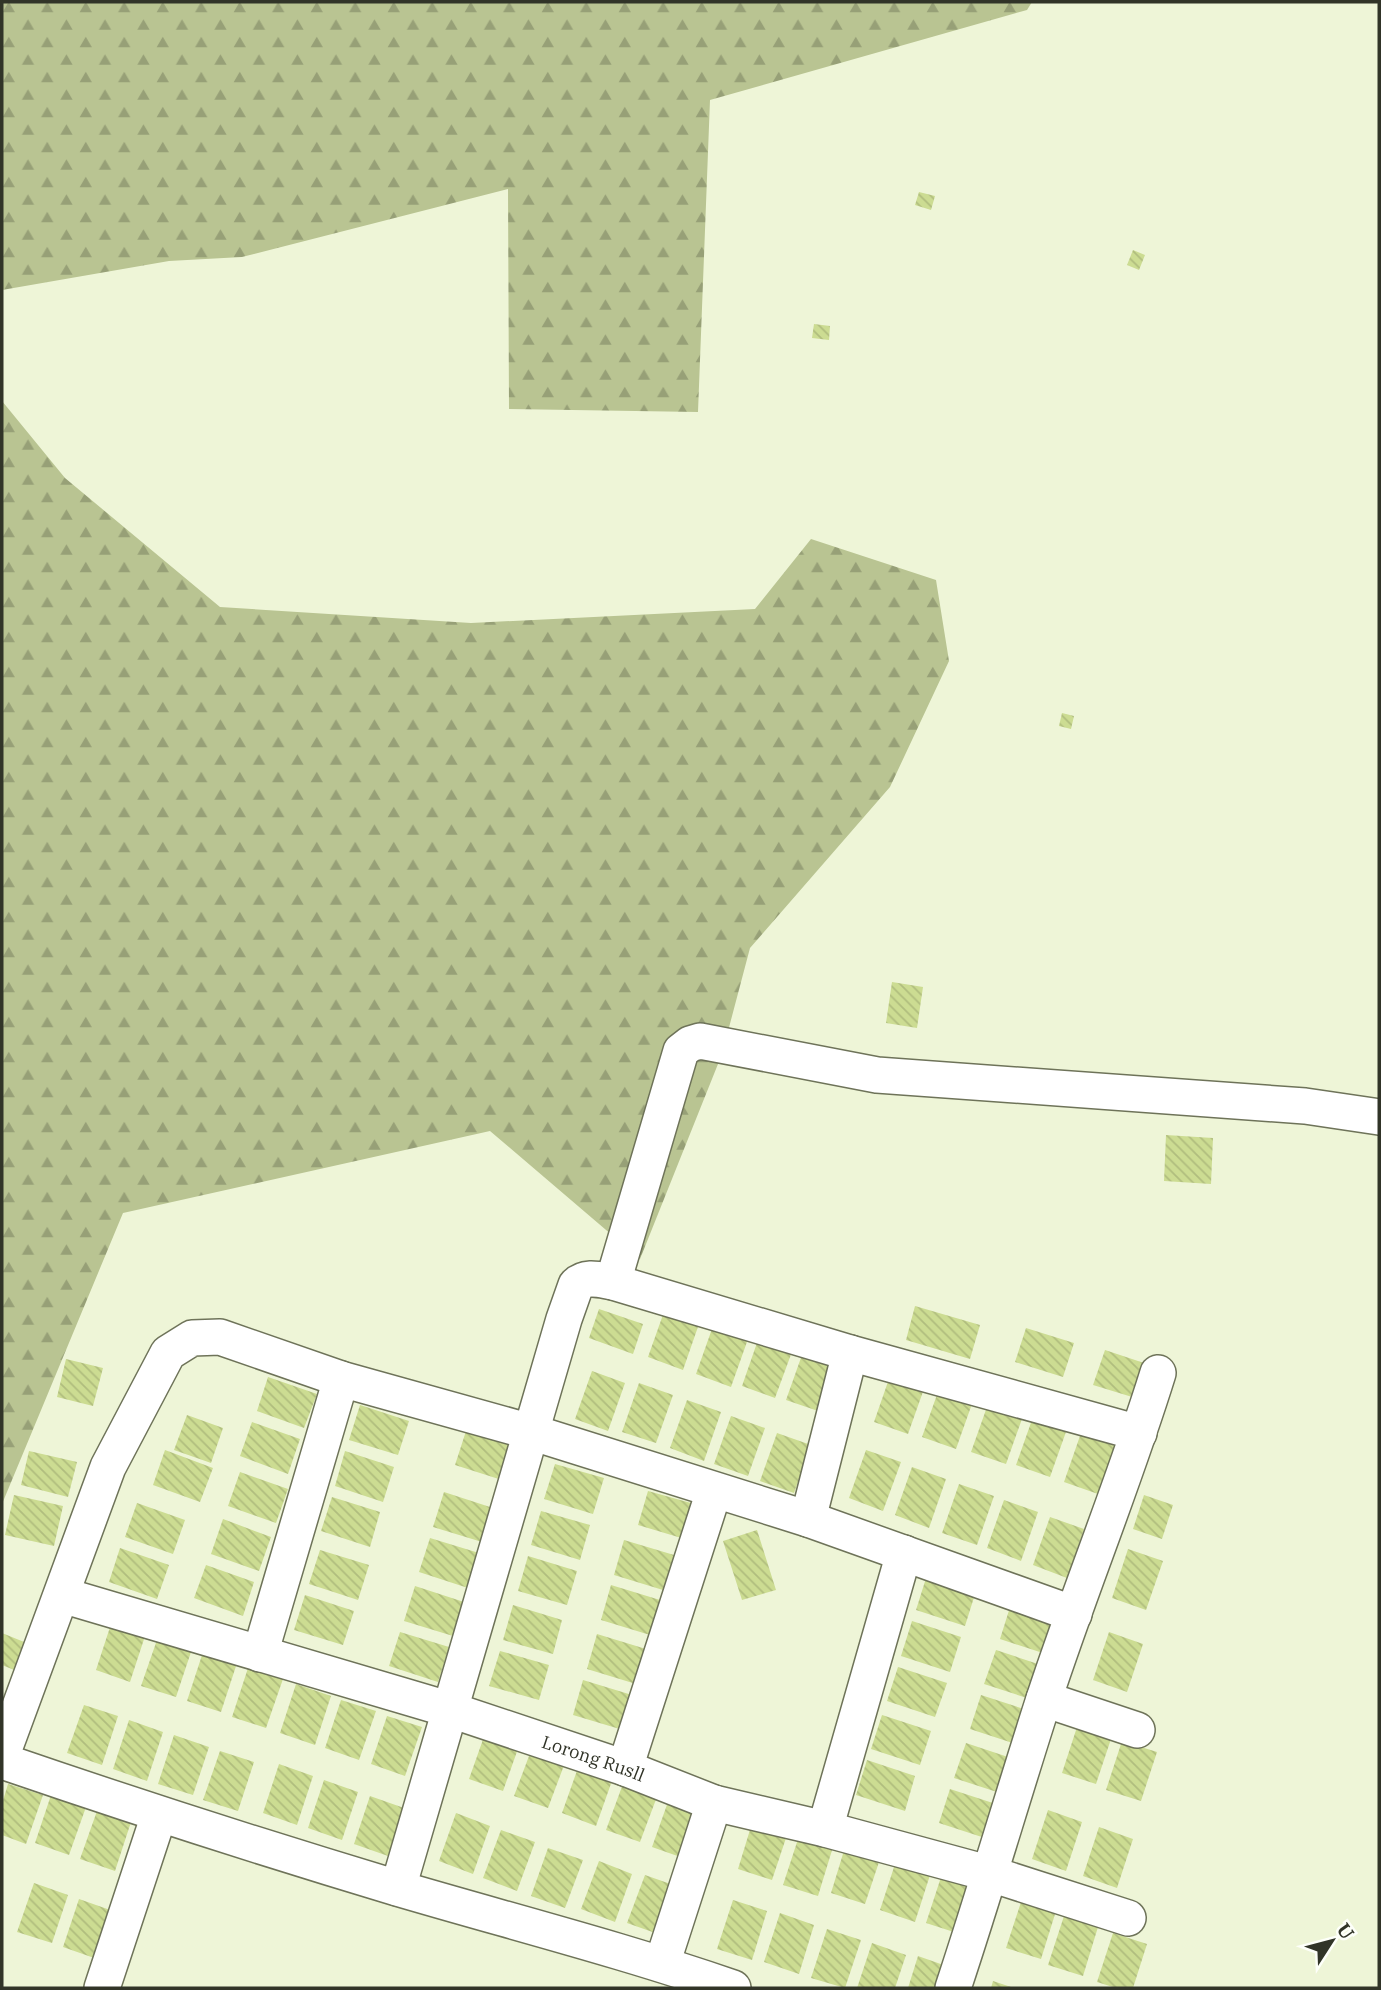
<svg xmlns="http://www.w3.org/2000/svg" width="1381" height="1990" viewBox="0 0 1381 1990" font-family="'IBM Plex Serif',serif">
  <style>
    .forest { fill: url(#forest-firs) }
    .building { fill: url(#building-back-hatch) }
    .lines { fill: none; stroke-linecap: round; stroke-linejoin: round }
    .minor-casing { stroke: #6e7359; stroke-width: 38 }
    .minor { stroke: #fff; stroke-width: 35 }
    .labels { text-anchor: middle; dominant-baseline: central; stroke-width: 5; stroke-linejoin: round; paint-order: stroke }
    .street-label { font-size: 18px; fill: #313428; stroke: #fdfff9 }
  </style>
  <defs>
    <pattern id="forest-firs" width="22" height="20" patternUnits="userSpaceOnUse" patternTransform="scale(1.75)"><rect width="22" height="20" fill="#b9c492"/><path d="M5 1l3.5 6h-7zM16 11l3.5 6h-7z" fill="#97a077"/></pattern>
    <pattern id="building-back-hatch" width="6" height="6" patternUnits="userSpaceOnUse" patternTransform="scale(1.75)"><rect width="6" height="6" fill="#ccdc92"/><path d="M-1 5l2 2M0 0l6 6M5-1l2 2" fill="none" stroke="#b0bd7e"/></pattern>
  </defs>
  <rect width="100%" height="100%" fill="#eef5d7"/>
  <path class="forest" d="M2 2H1032L1027 10 710 100 698 412 509 409 508 189 242 257 169 261 2 290Z
    M2 401 65 478 220 607 471 623 755 609 811 539 936 580 949 661 890 787 750 948 722 1054 640 1259 490 1131 123 1213 2 1504Z"/>
  <path class="building" d="M919 192 935 196 931 210 915 205Z
    M1133 250 1145 255 1139 270 1127 265Z
    M814 324 830 326 829 340 812 338Z
    M1062 713 1074 716 1071 729 1059 726Z
    M892 982 923 987 917 1028 886 1023Z
    M1166 1135 1213 1138 1211 1184 1164 1181Z
    M915 1306 980 1325 970 1359 906 1340Z
    M599 1309 643 1324 633 1354 589 1338Z
    M665 1309 700 1321 683 1370 648 1357Z
    M713 1326 748 1339 731 1387 696 1374Z
    M1026 1328 1074 1343 1063 1377 1015 1362Z
    M759 1337 793 1349 775 1398 742 1386Z
    M1105 1350 1153 1366 1142 1400 1093 1385Z
    M803 1352 838 1364 821 1412 786 1400Z
    M66 1359 103 1368 93 1406 57 1397Z
    M592 1371 625 1383 608 1431 575 1419Z
    M891 1373 925 1386 908 1434 874 1422Z
    M268 1377 317 1394 304 1428 257 1411Z
    M639 1383 673 1395 656 1443 622 1432Z
    M939 1389 973 1401 956 1449 922 1437Z
    M687 1400 721 1412 704 1461 670 1448Z
    M988 1404 1023 1416 1006 1464 971 1452Z
    M360 1405 409 1421 398 1455 349 1440Z
    M187 1415 223 1428 211 1463 174 1450Z
    M731 1416 765 1428 748 1476 714 1464Z
    M1033 1417 1067 1429 1050 1477 1016 1465Z
    M252 1422 300 1439 288 1474 240 1456Z
    M466 1431 516 1446 505 1481 455 1465Z
    M777 1433 811 1445 794 1493 760 1481Z
    M1081 1433 1115 1446 1098 1494 1064 1482Z
    M165 1450 213 1468 200 1502 153 1485Z
    M866 1450 901 1462 883 1511 849 1498Z
    M29 1451 77 1462 68 1497 21 1485Z
    M345 1451 394 1467 383 1502 335 1486Z
    M555 1464 604 1478 593 1514 544 1499Z
    M912 1467 946 1479 929 1528 895 1515Z
    M240 1472 288 1489 276 1523 228 1506Z
    M959 1484 994 1496 977 1545 942 1533Z
    M648 1491 698 1505 688 1540 638 1525Z
    M444 1492 493 1508 482 1542 433 1527Z
    M14 1495 63 1506 54 1546 5 1535Z
    M1144 1495 1173 1505 1162 1539 1133 1529Z
    M332 1497 380 1512 370 1547 321 1531Z
    M1004 1500 1038 1512 1021 1561 987 1548Z
    M137 1503 185 1520 173 1554 125 1537Z
    M541 1511 590 1525 580 1560 531 1545Z
    M1050 1517 1084 1529 1067 1578 1033 1565Z
    M223 1519 271 1537 259 1571 211 1554Z
    M757 1530 776 1590 742 1600 723 1541Z
    M430 1538 479 1553 468 1588 419 1572Z
    M624 1540 674 1555 663 1590 614 1575Z
    M120 1548 169 1565 157 1599 109 1582Z
    M1128 1549 1163 1561 1146 1610 1112 1598Z
    M320 1550 369 1565 358 1600 309 1584Z
    M528 1556 577 1571 567 1605 518 1591Z
    M206 1565 254 1582 243 1616 194 1598Z
    M927 1575 976 1591 965 1626 916 1610Z
    M611 1585 660 1600 650 1635 601 1620Z
    M415 1586 464 1602 453 1636 404 1621Z
    M305 1595 354 1611 343 1645 294 1630Z
    M1011 1604 1060 1620 1049 1655 1000 1639Z
    M513 1605 562 1620 553 1654 503 1640Z
    M112 1621 146 1633 130 1682 96 1670Z
    M912 1621 961 1637 950 1672 901 1656Z
    M400 1632 449 1647 438 1682 389 1666Z
    M1109 1632 1143 1644 1127 1692 1093 1680Z
    M2 1633 29 1644 19 1672 2 1665Z
    M597 1634 646 1649 636 1684 587 1669Z
    M158 1637 192 1649 176 1697 141 1686Z
    M996 1650 1044 1666 1033 1700 984 1684Z
    M500 1651 549 1665 539 1700 489 1686Z
    M203 1652 237 1663 221 1712 187 1701Z
    M898 1667 947 1683 935 1717 887 1701Z
    M248 1668 283 1679 266 1728 232 1717Z
    M583 1680 632 1695 623 1730 573 1715Z
    M296 1684 331 1696 315 1745 280 1733Z
    M981 1695 1030 1711 1019 1745 970 1729Z
    M341 1700 376 1711 359 1760 325 1748Z
    M84 1705 118 1716 102 1765 67 1753Z
    M882 1715 931 1731 920 1765 871 1749Z
    M387 1716 422 1727 405 1776 371 1764Z
    M129 1720 163 1732 147 1781 113 1769Z
    M1078 1724 1112 1736 1096 1784 1062 1773Z
    M486 1731 520 1743 503 1791 469 1779Z
    M174 1735 209 1747 193 1795 158 1784Z
    M1122 1741 1157 1752 1141 1801 1106 1790Z
    M966 1743 1014 1759 1003 1794 954 1778Z
    M532 1748 566 1760 548 1808 514 1796Z
    M220 1751 254 1762 238 1811 203 1800Z
    M867 1760 915 1776 905 1811 856 1795Z
    M279 1764 313 1776 297 1825 263 1813Z
    M579 1765 613 1778 596 1826 562 1813Z
    M324 1780 358 1792 342 1840 308 1828Z
    M624 1781 658 1794 640 1842 606 1830Z
    M8 1784 43 1795 26 1844 2 1835V1804Z
    M950 1789 999 1805 988 1839 939 1823Z
    M51 1795 86 1807 69 1855 35 1843Z
    M370 1796 404 1808 388 1856 354 1844Z
    M669 1799 703 1811 686 1859 652 1847Z
    M1048 1810 1082 1822 1066 1871 1032 1859Z
    M97 1811 131 1822 115 1871 80 1859Z
    M456 1813 490 1826 473 1874 439 1861Z
    M753 1820 788 1832 772 1880 738 1869Z
    M1099 1827 1133 1839 1117 1888 1083 1876Z
    M501 1830 535 1842 517 1891 483 1878Z
    M799 1836 833 1847 818 1896 783 1885Z
    M846 1844 881 1856 865 1904 831 1893Z
    M548 1848 583 1860 565 1908 531 1896Z
    M599 1861 632 1874 615 1922 581 1909Z
    M896 1861 931 1872 915 1922 880 1910Z
    M942 1874 976 1885 960 1934 926 1923Z
    M645 1875 679 1887 661 1935 627 1923Z
    M34 1883 68 1895 52 1943 17 1932Z
    M79 1899 113 1911 97 1959 63 1947Z
    M1022 1899 1056 1911 1041 1959 1006 1948Z
    M733 1900 767 1911 752 1960 717 1949Z
    M780 1913 814 1925 799 1974 764 1962Z
    M1064 1916 1098 1927 1083 1976 1048 1965Z
    M827 1929 861 1940 845 1988 811 1978Z
    M1113 1933 1147 1944 1133 1988H1116L1097 1982Z
    M872 1943 906 1955 895 1988H857Z
    M918 1956 952 1968 946 1988H908Z
    M993 1981 1014 1988H991Z"/>
  <g class="lines">
    <g class="minor-casing">
      <g id="minor">
        <path d="M613 1282 681 1051 690 1044 700 1041 877 1075 1305 1106 1379 1117"/>
        <path d="M808 1519 850 1353"/>
        <path id="s1" d="M62 1595 451 1710 625 1768 714 1803 825 1829 991 1874 1128 1918"/>
        <path d="M260 1654 341 1379"/>
        <path d="M1044 1699 1137 1730"/>
        <path d="M2 1755 108 1467 168 1353 192 1338 220 1337 341 1379 531 1432 808 1519 1074 1614"/>
        <path d="M2 1761C133 1806 264 1848 397 1888 509 1921 623 1950 733 1988"/>
        <path d="M625 1768 714 1491"/>
        <path d="M825 1829 904 1553"/>
        <path d="M398 1888 564 1319 576 1285C586 1275 600 1280 613 1282L850 1353 1139 1433"/>
        <path d="M662 1964 714 1803"/>
        <path d="M102 1988 159 1815"/>
        <path d="M953 1988C985 1892 1013 1795 1044 1699 1080 1589 1124 1483 1158 1373"/>
      </g>
    </g>
    <use href="#minor" class="minor"/>
  </g>
  <g class="labels">
    <g class="street-label">
      <text stroke="none"><textPath href="#s1" startOffset="556">Lorong Rusll</textPath></text>
    </g>
  </g>
  <rect width="1381" height="1990" fill="none" stroke="#313428" stroke-width="7"/>
  <g transform="translate(1332 1941) rotate(54)" stroke="#fdfff9" stroke-width="5" paint-order="stroke">
  <path d="M0-5L12 26L0 18L-12 26Z" fill="#313428"/>
  <text y="-10" font-size="19" font-weight="bold" text-anchor="middle" fill="#313428">U</text>
  </g>
</svg>
